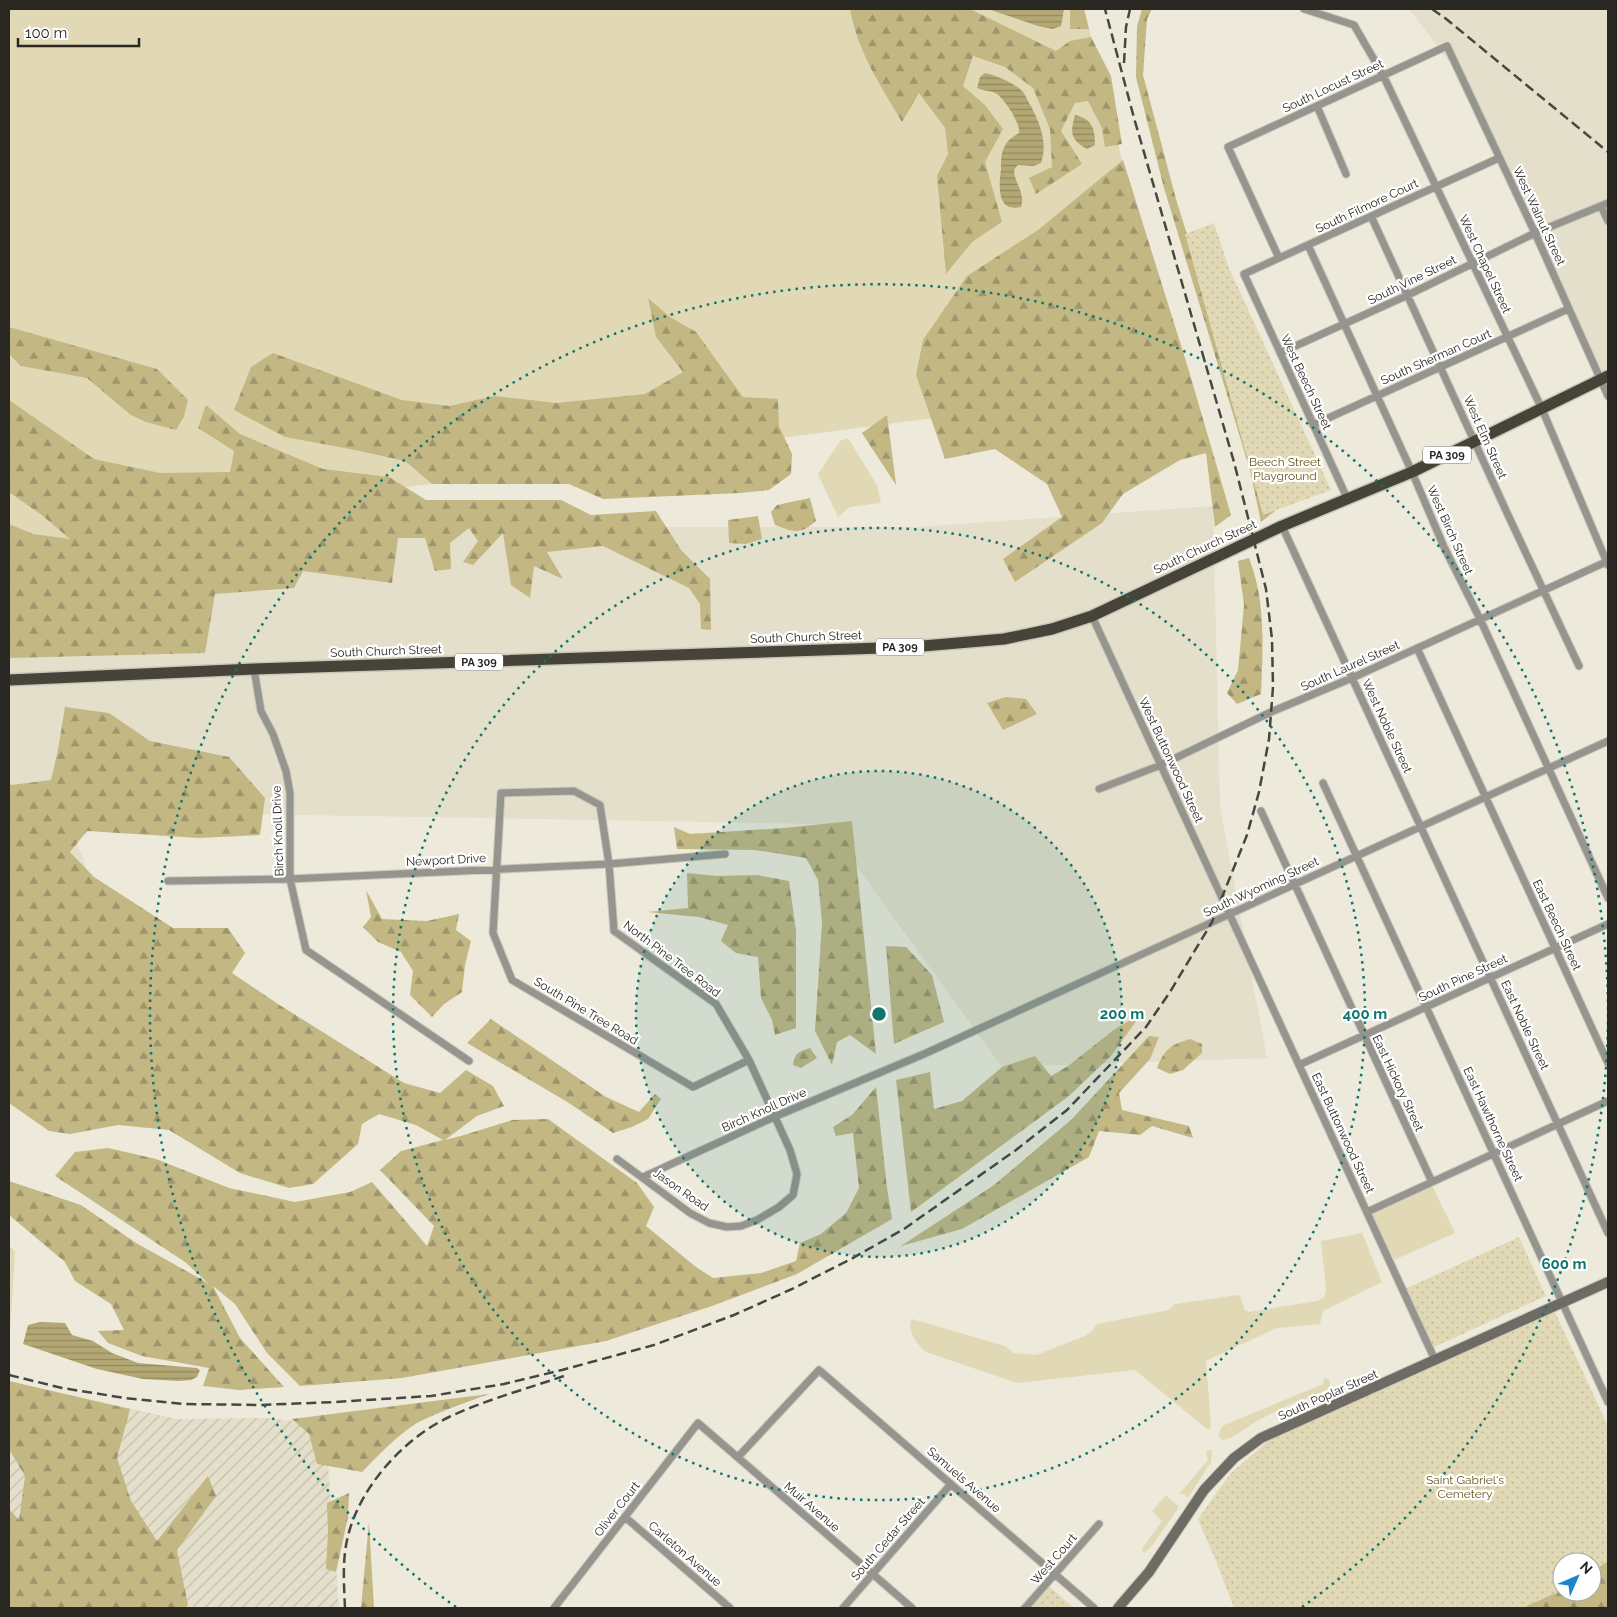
<svg xmlns="http://www.w3.org/2000/svg" width="1617" height="1617" viewBox="0 0 1617 1617" font-family="Raleway,sans-serif">
  <style>
    .built { fill: #e4dfca }
    .industrial { fill: url(#industrial-furrows) }
    .grass { fill: #e1d9b5 }
    .forest { fill: url(#forest-firs) }
    .park { fill: url(#park-dots) }
    .water { fill: url(#water-rules) }
    .lines { fill: none; stroke-linecap: round; stroke-linejoin: round }
    .minor-casing { stroke: #cac7ba; stroke-width: 9 }
    .secondary-casing { stroke: #cac7ba; stroke-width: 12 }
    .trunk-casing { stroke: #cac7ba; stroke-width: 14 }
    .minor { stroke: #95948e; stroke-width: 7 }
    .secondary { stroke: #6d6b63; stroke-width: 10 }
    .trunk { stroke: #464338; stroke-width: 11 }
    .rail { stroke: #474640; stroke-width: 2.5; stroke-dasharray: 10 5; stroke-linecap: butt }
    .ring { fill: none; stroke: #0f766e; stroke-width: 2.5; stroke-dasharray: 2.5 5 }
    .labels { text-anchor: middle; dominant-baseline: central; stroke-width: 4.5; stroke-linejoin: round; paint-order: stroke }
    .shield { fill: #fff; stroke: #686864; stroke-width: 1 }
    .shield-label { font-size: 11px; font-weight: bold; fill: #282722 }
    .street-label { font-size: 12px; fill: #282722; stroke: #fff }
    .park-label { font-size: 12px; fill: #65581c; stroke: #fff }
    .centre { fill: #0f766e; stroke: #fff; stroke-width: 2.5 }
    .ring-label { font-size: 15px; text-anchor: middle; font-weight: bold; fill: #0f766e; stroke: #fff; stroke-width: 4.5; stroke-linejoin: round; paint-order: stroke }
  </style>
  <defs>
    <pattern id="industrial-furrows" width="10" height="10" patternUnits="userSpaceOnUse" patternTransform="scale(1.25)"><rect width="10" height="10" fill="#e4dfca"/><path d="M-1 1l2-2M0 10L10 0M9 11l2-2" fill="none" stroke="#c4bfad"/></pattern>
    <pattern id="forest-firs" width="22" height="20" patternUnits="userSpaceOnUse" patternTransform="scale(1.25)"><rect width="22" height="20" fill="#c3b784"/><path d="M5 1l3.5 6h-7zM16 11l3.5 6h-7z" fill="#9e956c"/></pattern>
    <pattern id="park-dots" width="8" height="8" patternUnits="userSpaceOnUse" patternTransform="scale(1.25)"><rect width="8" height="8" fill="#e1d9b5"/><path d="M2 2h.1M6 6h.1" fill="none" stroke="#c1ba9b" stroke-width="1.8" stroke-linecap="round"/></pattern>
    <pattern id="water-rules" width="6" height="5" patternUnits="userSpaceOnUse" patternTransform="scale(1.25)"><rect width="6" height="5" fill="#b3a774"/><path d="M0 2.5h6" fill="none" stroke="#92885f"/></pattern>
  </defs>
  <rect width="100%" height="100%" fill="#edeadb"/>
  <path class="built" d="M1409 9H1608V384L1463 80Z
    M1213 506 1220 807 1267 1058 1002 1067 826 824 66 811 87 870 9 875V527H916Z"/>
  <path class="industrial" d="M9 1382 177 1419 264 1418 325 1424 339 1608H9Z"/>
  <path class="grass" d="M9 9H1084L1179 386 354 494 47 557 9 539Z
    M848 438 877 485 881 503 850 507 838 517 818 474 840 441Z
    M1432 1185 1455 1233 1394 1260 1371 1213Z
    M1362 1233 1382 1282 1323 1311 1320 1324 1277 1328 1206 1361 1211 1425 1210 1429H1207L1135 1370 1017 1383 926 1352C918 1345 906 1331 912 1319L1005 1346 1014 1353 1036 1355 1085 1336 1092 1331 1097 1324 1168 1310 1175 1304 1238 1295 1240 1296 1245 1310 1249 1312 1317 1301 1324 1298 1326 1289 1321 1241Z
    M9 1245 15 1252 9 1349Z
    M1324 1378 1330 1380V1387L1324 1391 1284 1407 1257 1421 1231 1438 1223 1440 1218 1436 1222 1426 1323 1384Z
    M1208 1450H1212L1211 1462 1188 1498 1184 1494H1179L1208 1460 1206 1453Z
    M1166 1495 1179 1507 1152 1546 1144 1553 1142 1549 1162 1521 1152 1511Z"/>
  <path class="forest" d="M850 9H970L1056 51 1070 41 1091 37 1111 76 1122 144 1105 147 1102 128 1088 101 1075 103 1061 131 1082 164 1036 194 1029 178 1052 167 1050 129 1033 88 1005 67 973 56 963 86 985 105 1003 129 985 162 1002 222 972 242 946 274 937 176 948 154 945 128 919 93 902 122C880 84 858 53 850 9Z
    M1070 9H1084L1089 29H1070Z
    M1142 9H1152L1147 19 1143 75 1176 199 1249 434 1280 507 1261 522 1250 470 1164 188 1136 77 1137 26Z
    M1123 160 1189 371 1231 515 1215 527 1206 453 1180 460 1123 494 1102 523 1015 582 1003 559 1062 517 1047 484 995 449 945 459 916 375 923 340 967 276 1038 230Z
    M648 298 670 317 696 332 743 397 778 399 779 426 792 454 791 474 769 490 740 493 603 499 569 484H432L405 461 355 450 285 437 234 410 251 367 273 353 402 400 449 406 494 396 556 403 645 394 683 372 656 337Z
    M9 327 157 369 188 400 184 416 176 430 146 422 131 415 87 378 21 366 9 354Z
    M9 400 94 459 160 473 230 472 234 451 198 428 206 405 240 434 323 469 389 477 426 500H561L591 515 656 511 681 550 710 579 711 630 701 629 700 604 689 588 603 546 547 552 563 579 534 566 530 598 511 585 503 533 473 565 463 562 478 541 469 528 450 543 451 569 435 571 425 538H398L392 583 303 571 294 588 215 594 205 653 9 658V524L33 534 70 539 43 516 9 492Z
    M887 415 896 484V485L862 433Z
    M810 498 816 521C800 535 793 532 775 525L771 512 777 505Z
    M758 516 762 539 746 544 729 543 728 520Z
    M1249 558C1266 601 1263 648 1261 694L1237 704 1227 693 1238 670 1244 605 1238 561Z
    M1006 697 1026 699 1037 714 1003 730 987 703Z
    M65 707 109 713 150 741 229 757 265 798 260 835 199 838 87 831 70 852 94 877 173 928H228L245 953 232 973 278 1004 404 1083 440 1093 466 1070 493 1086 504 1106 477 1116 445 1140 464 1135 512 1120 548 1119 637 1183 654 1207 646 1226 696 1267 713 1278 761 1273 796 1261 800 1243 821 1234 846 1213 859 1188 853 1133 836 1136 833 1127 852 1115 876 1087 887 1188 892 1219 797 1274 712 1306 606 1341 402 1378 300 1386 267 1353 235 1304 213 1286 240 1338 284 1387 239 1390 203 1386 209 1368 142 1356 108 1343 98 1331 124 1330 111 1304 75 1281 65 1262 9 1215V1181L81 1205 136 1243 208 1283 185 1262 55 1176 75 1152 108 1148 156 1159 229 1188 295 1202 350 1192 372 1182 427 1246 434 1226 380 1170 401 1151 443 1140 416 1125 379 1114 362 1124 358 1144 313 1184 289 1188 240 1173 169 1130 118 1125 70 1134 49 1131 9 1103V783L11 785 51 780 58 750Z
    M852 821 876 1054 850 1035 837 1042 832 1065 815 1031 822 923 818 880 806 858 755 850 677 849 674 827 690 834 784 828Z
    M687 873 718 876 757 875 789 881 796 931V1028L775 1035 772 1020 761 998 758 957 736 953 721 941 728 925 699 917 647 912 688 908Z
    M366 890 382 919 427 921 459 914 456 930 471 941 465 965 462 992 444 1004 432 1017 410 995 413 971 401 952 378 942 363 927 371 917Z
    M886 946 906 947 932 975 944 1022 894 1044Z
    M1142 1013 1111 1056 1069 1096 911 1212 896 1080 930 1072 934 1109 962 1101 1002 1067 1035 1056 1051 1076 1068 1066 1115 1029Z
    M491 1019 606 1097 639 1112 655 1094 661 1099 648 1119 632 1127 613 1133 569 1103 467 1043Z
    M1149 1036 1159 1037 1150 1059 1119 1093 1122 1110 1189 1126 1193 1138 1152 1126 1140 1135 1099 1131 1089 1157 962 1229 901 1246 994 1185 1072 1119Z
    M1190 1039 1202 1044V1053L1183 1070 1170 1074 1157 1068C1165 1049 1170 1045 1190 1039Z
    M810 1048 817 1058 801 1068 793 1065C794 1054 799 1051 810 1048Z
    M9 1381 130 1409 117 1458 131 1501 157 1541 208 1476 216 1496 177 1550 188 1605 185 1608H9V1509L19 1520 25 1476 9 1449Z
    M489 1394C465 1403 440 1411 417 1423 396 1436 379 1455 362 1472L317 1464 309 1434 292 1419Z
    M349 1493 348 1517 336 1572 326 1569 328 1532 327 1503Z
    M369 1522 374 1608H361Z
    M1608 1561V1608H1522L1562 1590V1592H1592V1571Z"/>
  <path class="park" d="M1214 223 1229 268 1331 490 1263 515 1185 234Z
    M1519 1237 1546 1296 1432 1348 1405 1289Z
    M1555 1312 1608 1426V1561L1592 1571V1562H1562V1590L1522 1608H1234L1218 1566 1198 1519 1230 1474 1268 1441Z
    M1043 1581 1074 1608H1019Z"/>
  <path class="water" d="M988 9H1064L1061 26 1053 29 1038 26Z
    M985 73C997 76 1015 83 1023 92 1026 96 1028 102 1031 106 1040 124 1048 143 1041 163L1034 166 1018 165C1006 174 1027 190 1021 207 996 213 999 185 1001 169 1001 161 1001 152 1005 146 1008 139 1013 137 1019 133 1021 124 1005 100 997 94 991 90 983 91 977 88L980 77Z
    M1075 115C1092 119 1095 128 1095 145L1087 149C1070 139 1070 133 1075 115Z
    M40 1322 65 1323 72 1335 93 1341 112 1353 138 1363 197 1368 200 1370 197 1377 191 1380 179 1381 143 1379 97 1369 23 1344 28 1325Z"/>
  <g class="lines">
    <g class="minor-casing">
      <path id="minor" d="M1304 9 1354 25 1383 75 1542 409 1608 565
        M1317 106 1346 174
        M1601 206 1608 221
        M1371 216 1508 515 1579 666
        M1308 245 1412 472 1444 547 1480 619 1608 898
        M1279 258 1228 147 1447 46 1535 233 1608 396
        M1280 353 1408 295 1535 233 1608 203
        M1313 425 1568 309
        M1348 500 1244 274 1499 158
        M1282 526 1608 1233
        M1092 616 1435 1360
        M1417 648 1608 1063
        M254 669 261 711 273 734 286 771 290 793V879L306 950 469 1061
        M1323 783 1608 1402
        M1099 789 1161 765 1271 712 1352 678 1608 561
        M1261 811 1432 1182
        M168 881 290 879 609 864 725 854
        M1299 1065 1608 924
        M617 1159 690 1213 709 1223 727 1227 741 1226 757 1220 779 1207 793 1195 795 1185 797 1174 790 1150 749 1060 716 1004 614 931 609 864 600 805 574 791 501 793 493 933 512 980 693 1087 749 1060
        M643 1177 774 1117 924 1054 1608 741
        M1367 1212 1608 1101
        M738 1457 819 1370 1094 1608
        M625 1517 730 1608
        M554 1608 698 1423 912 1608
        M843 1608 951 1484
        M1025 1608 1099 1524"/>
    </g>
    <g class="secondary-casing">
      <path id="secondary" d="M1118 1608 1149 1572 1204 1490 1234 1458 1261 1438 1608 1282"/>
    </g>
    <g class="trunk-casing">
      <path id="trunk" d="M9 680 254 669 911 647 1004 639 1052 629 1092 616 1282 526 1412 472 1608 376"/>
    </g>
    <use href="#minor" class="minor"/>
    <use href="#secondary" class="secondary"/>
    <use href="#trunk" class="trunk"/>
    <path class="rail" d="M1432 9 1445 18 1608 152
      M1124 63 1126 27 1130 9
      M9 1375 62 1388 125 1398 185 1404 260 1405 335 1402 431 1396 504 1384 562 1370 654 1345 734 1315 792 1289 851 1259 904 1229 1016 1150 1067 1110 1146 1027 1170 992 1212 922 1247 835 1259 792 1269 739 1273 687 1272 639 1266 589 1234 462 1134 118 1105 9
      M345 1608C344 1585 342 1559 348 1536 360 1487 403 1439 449 1417 485 1400 526 1389 564 1376"/>
  </g>
  <circle cx="879" cy="1014" r="243" fill="#0f766e" fill-opacity=".12"/>
  <g class="ring">
    <circle cx="879" cy="1014" r="243"/>
    <circle cx="879" cy="1014" r="486"/>
    <path d="M456 1607A729 729 0 1 1 1302 1607"/>
  </g>
  <g class="labels">
    <g class="shield">
      <rect x="1423" y="446.5" width="48" height="17" rx="4"/>
      <rect x="876" y="638.5" width="48" height="17" rx="4"/>
      <rect x="455" y="653.5" width="48" height="17" rx="4"/>
    </g>
    <g class="shield-label">
      <text x="1447" y="455">PA 309</text>
      <text x="900" y="647">PA 309</text>
      <text x="479" y="662">PA 309</text>
    </g>
    <g class="street-label">
      <text transform="translate(1333 86) rotate(-25)">South Locust Street</text>
      <text transform="translate(1367 206) rotate(-25)">South Filmore Court</text>
      <text transform="translate(1539 216) rotate(65)">West Walnut Street</text>
      <text transform="translate(1485 264) rotate(65)">West Chapel Street</text>
      <text transform="translate(1412 280) rotate(-26)">South Vine Street</text>
      <text transform="translate(1436 357) rotate(-24)">South Sherman Court</text>
      <text transform="translate(1306 382) rotate(65)">West Beech Street</text>
      <text transform="translate(1485 437) rotate(66)">West Elm Street</text>
      <text transform="translate(1450 530) rotate(66)">West Birch Street</text>
      <text transform="translate(1205 547) rotate(-25)">South Church Street</text>
      <text transform="translate(806 637) rotate(-2)">South Church Street</text>
      <text transform="translate(386 651) rotate(-2)">South Church Street</text>
      <text transform="translate(1350 666) rotate(-24)">South Laurel Street</text>
      <text transform="translate(1387 726) rotate(65)">West Noble Street</text>
      <text transform="translate(1171 760) rotate(65)">West Buttonwood Street</text>
      <text transform="translate(278 831) rotate(-92)">Birch Knoll Drive</text>
      <text transform="translate(446 860) rotate(-3)">Newport Drive</text>
      <text transform="translate(1261 887) rotate(-25)">South Wyoming Street</text>
      <text transform="translate(1557 925) rotate(65)">East Beech Street</text>
      <text transform="translate(672 959) rotate(37)">North Pine Tree Road</text>
      <text transform="translate(1463 978) rotate(-25)">South Pine Street</text>
      <text transform="translate(586 1011) rotate(31)">South Pine Tree Road</text>
      <text transform="translate(1525 1025) rotate(65)">East Noble Street</text>
      <text transform="translate(1398 1083) rotate(65)">East Hickory Street</text>
      <text transform="translate(764 1110) rotate(-24)">Birch Knoll Drive</text>
      <text transform="translate(1493 1124) rotate(65)">East Hawthorne Street</text>
      <text transform="translate(1343 1133) rotate(65)">East Buttonwood Street</text>
      <text transform="translate(681 1190) rotate(35)">Jason Road</text>
      <text transform="translate(1328 1395) rotate(-24)">South Poplar Street</text>
      <text transform="translate(964 1480) rotate(41)">Samuels Avenue</text>
      <text transform="translate(812 1507) rotate(41)">Muir Avenue</text>
      <text transform="translate(617 1509) rotate(-52)">Oliver Court</text>
      <text transform="translate(888 1539) rotate(-49)">South Cedar Street</text>
      <text transform="translate(685 1554) rotate(41)">Carleton Avenue</text>
      <text transform="translate(1054 1559) rotate(-49)">West Court</text>
    </g>
    <g class="park-label">
      <text x="1285" y="462">Beech Street<tspan x="1285" dy="14">Playground</tspan></text>
      <text x="1465" y="1480">Saint Gabriel's<tspan x="1465" dy="14">Cemetery</tspan></text>
    </g>
  </g>
  <circle cx="879" cy="1014" r="8" class="centre"/>
  <g class="ring-label">
    <text x="1122" y="1019">200 m</text>
    <text x="1365" y="1019">400 m</text>
    <text x="1564" y="1269">600 m</text>
  </g>
  <rect width="1617" height="1617" fill="none" stroke="#282722" stroke-width="20"/>
  <g transform="translate(1577 1577) rotate(45)"><circle r="24" fill="#ffffff" stroke="#a9a9a7"/>
  <path d="M0-4L9 19L0 12L-9 19Z" fill="#1d84cf"/>
  <text y="-8" font-size="14" font-weight="bold" text-anchor="middle" fill="#282722">N</text>
  </g>
  <path d="M18 38v8h121v-8" fill="none" stroke="#282722" stroke-width="2.5"/>
  <text x="25" y="38" font-size="15" fill="#282722" stroke="#ffffff" stroke-width="4" paint-order="stroke">100 m</text>
</svg>
